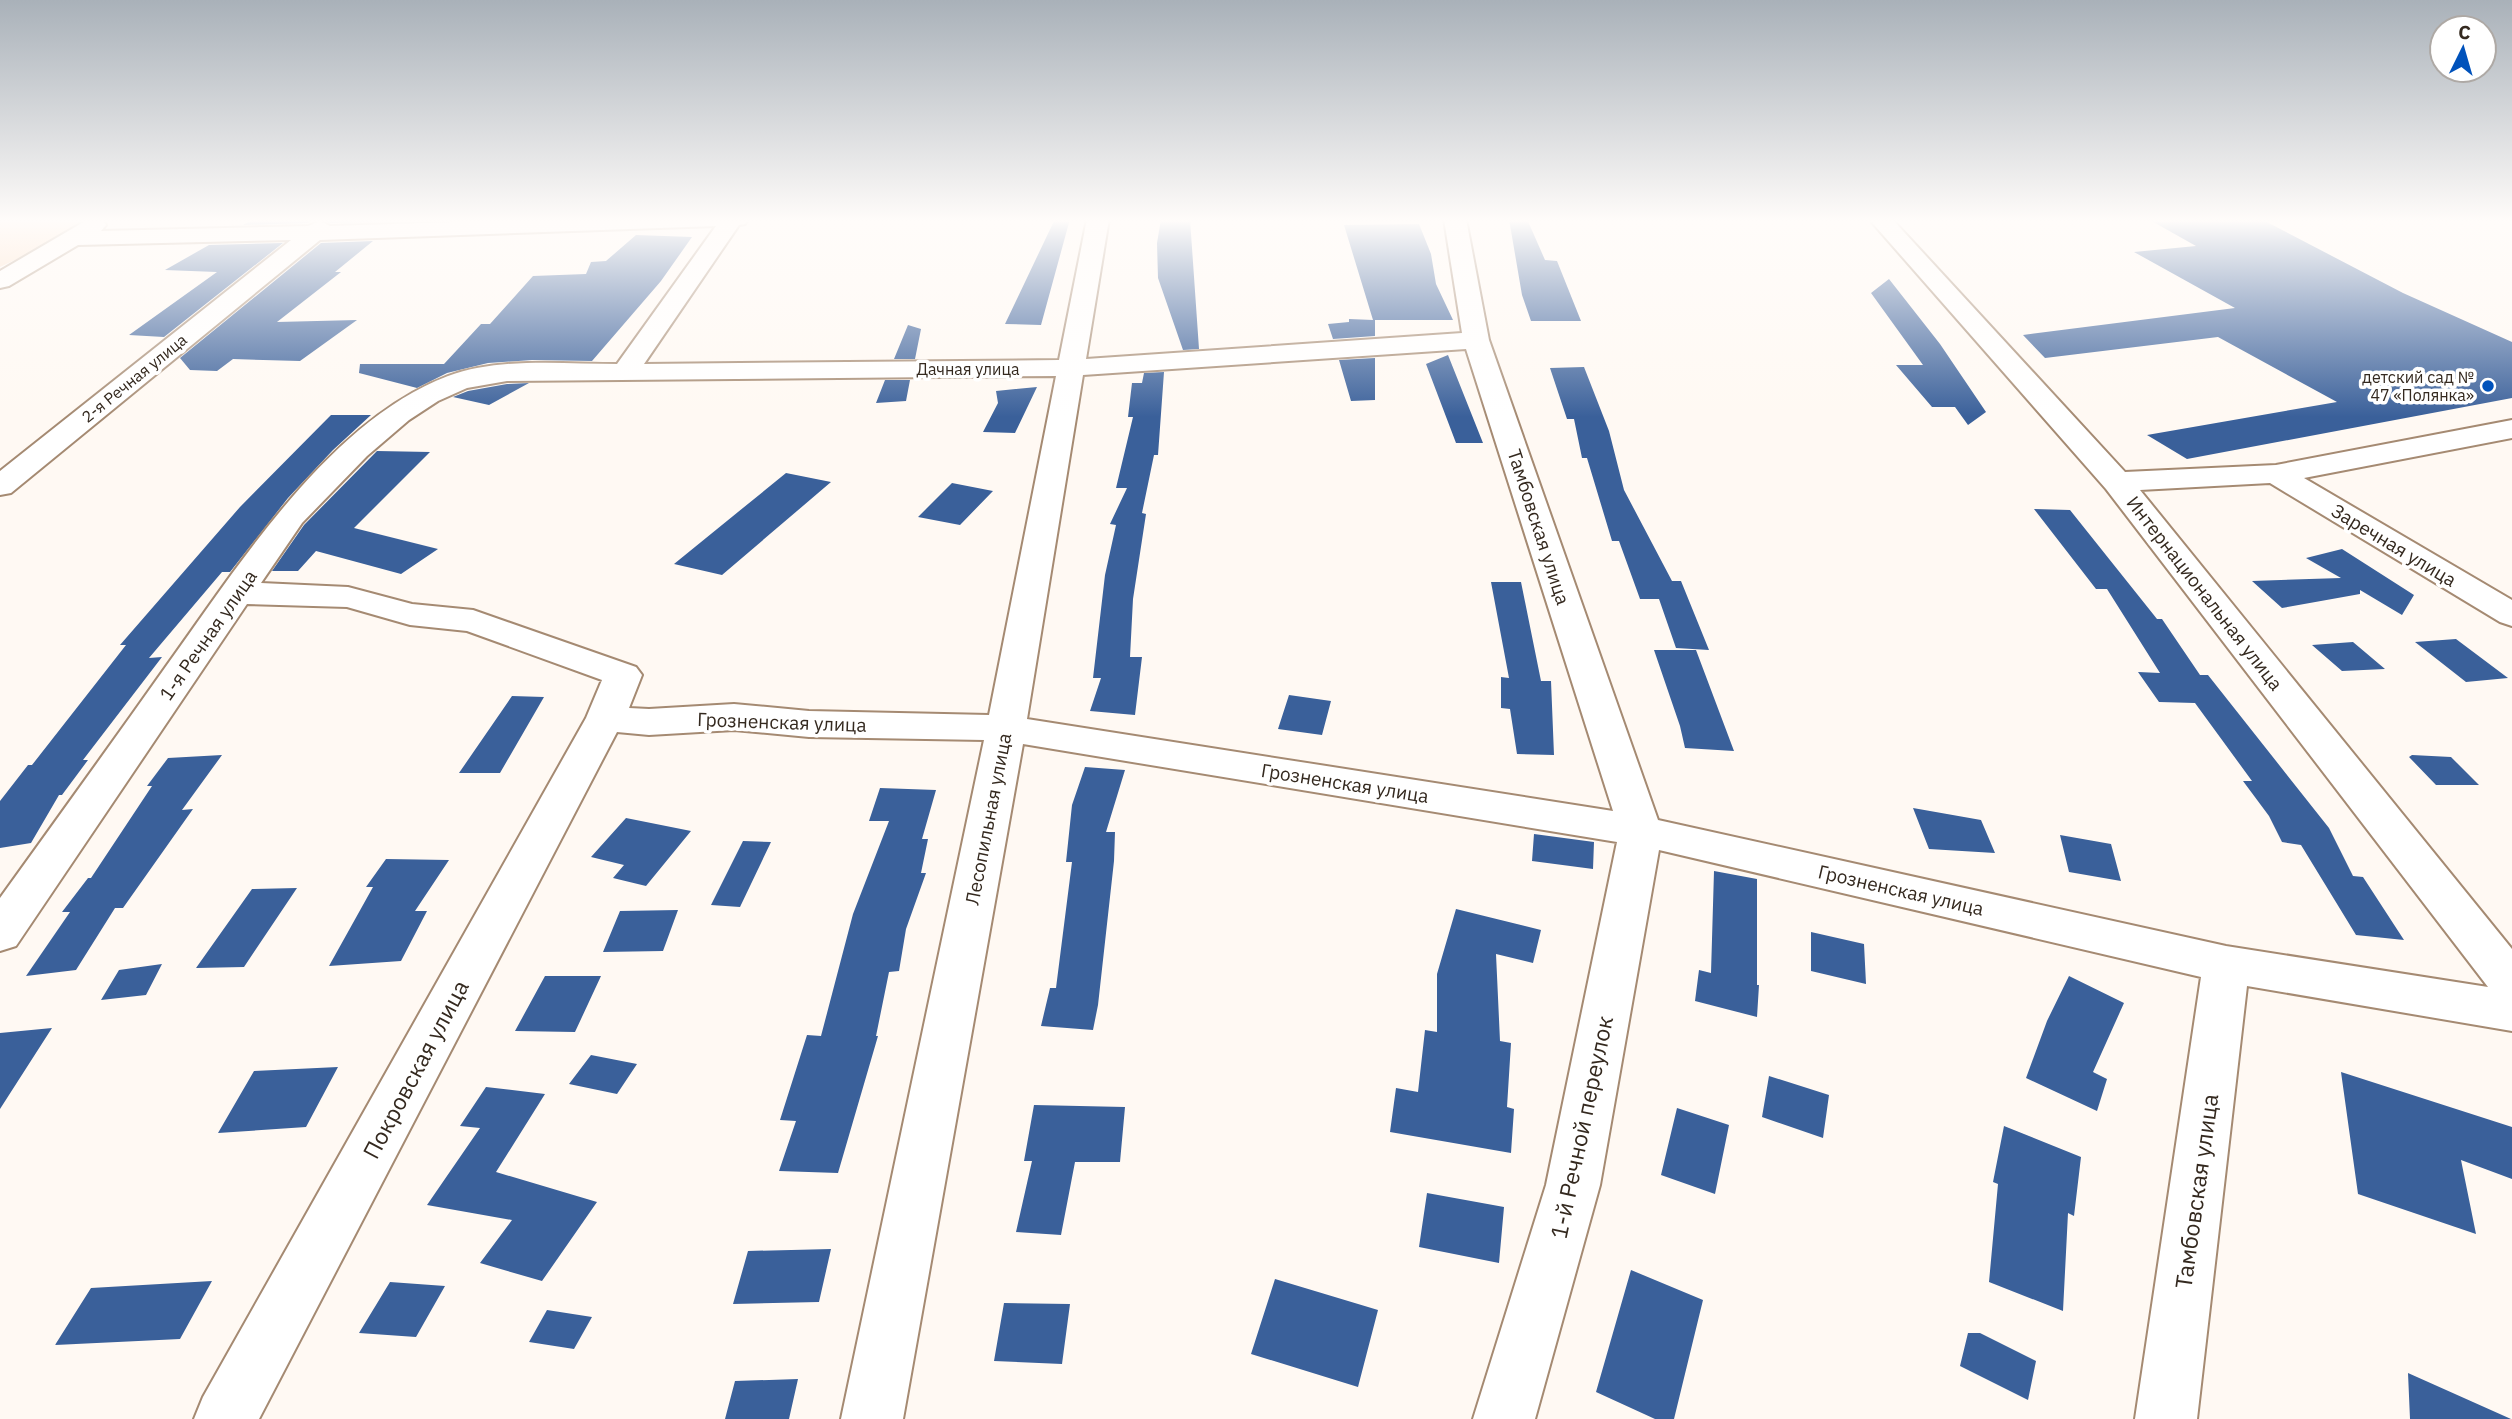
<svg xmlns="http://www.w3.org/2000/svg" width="2512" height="1419" viewBox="0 0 2512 1419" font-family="'IBM Plex Sans',sans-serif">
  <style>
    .green { fill: #fcd9bb }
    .building { fill: #3a609a }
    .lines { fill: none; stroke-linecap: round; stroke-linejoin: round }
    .minor-casing { stroke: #a58a72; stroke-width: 4 }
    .minor { fill: #fff; fill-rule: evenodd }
    .poi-dot { fill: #0052bb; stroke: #fff; stroke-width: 2.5 }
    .labels { text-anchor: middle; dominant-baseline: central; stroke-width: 7; stroke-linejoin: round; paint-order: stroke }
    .far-street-label { font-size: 16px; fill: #34291f; stroke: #fff }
    .far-poi-label { font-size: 16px; fill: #34291f; stroke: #fff; text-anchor: end }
    .street-label { font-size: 19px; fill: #34291f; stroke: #fff }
    .near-street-label { font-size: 23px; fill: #34291f; stroke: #fff }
  </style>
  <rect width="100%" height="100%" fill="#fff9f3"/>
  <path class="green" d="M0 219H102L0 267Z"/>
  <path class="building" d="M254 219H398L395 221 331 223 319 219 307 223 243 225Z
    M1055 219H1070L1041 325 1005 324Z
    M1161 219H1190L1199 349 1183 350 1158 278 1157 243Z
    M1509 219H1527L1545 260 1557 261 1581 321H1531L1522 295Z
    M2148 219H2261L2403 293 2512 342V398L2187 459 2147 435 2337 402 2218 337 2045 358 2023 335 2235 308 2134 252 2196 246Z
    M1419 224 1431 254 1436 284 1453 320H1375V336L1333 339 1328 324 1349 322V319L1373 320 1344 225Z
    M636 235 692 237 661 281 592 361 532 360 488 363 447 373 417 388 359 373 360 364H444L481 324H490L533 276 586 274 591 262 606 261Z
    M373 241 335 272H341L277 322 357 320 300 361 233 359 217 371 190 370 180 358 321 243Z
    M283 243 164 337 129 335 217 272 165 270 209 245Z
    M1889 279 1940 344 1986 412 1968 425 1955 407H1932L1896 365H1923L1871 293Z
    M908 325 921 329 915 359H894Z
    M1448 355 1483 443H1456L1426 364Z
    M1375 358V400L1351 401 1339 360Z
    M1584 367 1609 431 1624 490 1672 581H1681L1709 650 1676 648 1659 599H1640L1619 541H1612L1587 458H1582L1574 419H1567L1550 368Z
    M1164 372 1158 455H1154L1142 513 1146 514 1133 599 1130 657H1142L1135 715 1090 711 1101 678H1093L1105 575 1116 525 1110 524 1127 488H1116L1133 417H1128L1132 383H1142L1144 373Z
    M885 380H910L906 401 876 403Z
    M529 383 489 405 453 397 468 391 507 384Z
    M1037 387 1015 433 983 432 998 403 996 391Z
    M331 415H371L333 450 288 498 230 572H222L149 658 162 657 83 760H88L62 795H59L31 843 0 848V801L28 765H32L126 645H120L240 507Z
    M377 451 430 452 354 528 438 549 401 574 316 551 298 571H272L304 525Z
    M786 473 831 482 722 575 674 564Z
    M952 483 993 491 960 525 918 517Z
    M2034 509 2070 510 2157 619H2162L2200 675H2208L2329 828 2353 876 2363 877 2404 940 2356 935 2301 845 2282 842 2269 816 2243 781H2252L2195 703 2159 702 2138 672 2160 673 2107 589H2096Z
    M2342 549 2414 595 2402 615 2360 590V594L2282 608 2252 581 2341 578 2306 558Z
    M1491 582H1521L1541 681H1551L1554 755 1517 754 1510 709 1501 708V677L1509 678Z
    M2456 639 2508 678 2466 682 2415 642Z
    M2353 642 2385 669 2342 671 2312 645Z
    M1654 650H1696L1734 751 1685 748 1680 726Z
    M1289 695 1331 701 1322 735 1278 729Z
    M512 696 544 697 500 773H459Z
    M222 755 182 810 193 809 123 908H115L76 970 26 976 70 912H62L88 878H91L152 786H147L168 758Z
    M2412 755 2451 757 2479 785H2436L2409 757Z
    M1085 767 1125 770 1106 832H1115L1114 861 1098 1005 1093 1030 1041 1026 1050 988H1056L1072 862H1066L1072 805Z
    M880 788 936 790 922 839H928L921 873H926L906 929 899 971 889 972 876 1036H878L838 1173 779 1171 796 1121 780 1120 807 1035 821 1036 853 914 889 821H869Z
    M1913 808 1981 820 1995 853 1929 849Z
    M626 818 691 831 646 886 613 878 624 865 591 857Z
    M1534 834 1594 842 1593 869 1532 861Z
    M2060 835 2111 844 2121 881 2069 872Z
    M743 841 771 842 740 907 711 905Z
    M386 859 449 860 415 911H427L401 961 329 966 373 887H366Z
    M1714 871 1757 879V985H1759L1757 1017 1695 1001 1699 970 1711 973Z
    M297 888 244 967 196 968 252 889Z
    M1456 909 1541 930 1533 963 1496 954 1500 1041 1511 1043 1507 1107 1514 1109 1511 1153 1390 1132 1396 1088 1418 1092 1425 1030 1437 1032V974Z
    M678 910 663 951 603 952 620 911Z
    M1811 932 1864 944 1866 984 1811 971Z
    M162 964 146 995 101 1000 119 970Z
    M545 976H601L575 1032 515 1031Z
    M2069 976 2124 1003 2093 1072 2107 1079 2097 1111 2026 1078 2047 1021Z
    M52 1028 0 1109V1033Z
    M591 1055 637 1064 617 1094 569 1084Z
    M338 1067 306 1127 218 1133 254 1071Z
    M2341 1072 2512 1127V1179L2461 1160 2476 1234 2358 1194Z
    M1769 1076 1829 1095 1823 1138 1762 1117Z
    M486 1087 545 1094 496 1172 597 1202 542 1281 480 1263 512 1220 427 1205 480 1128 460 1126Z
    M1034 1105 1125 1107 1120 1162H1075L1061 1235 1016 1232 1032 1161H1024Z
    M1677 1108 1729 1125 1715 1194 1661 1175Z
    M2004 1126 2081 1157 2074 1216 2068 1213 2063 1311 1989 1282 1998 1184 1993 1182Z
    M1427 1193 1504 1207 1499 1263 1419 1247Z
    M831 1249 819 1302 733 1304 748 1251Z
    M1631 1270 1703 1300 1674 1419H1655L1596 1392Z
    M1275 1279 1378 1310 1358 1387 1251 1354Z
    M212 1281 180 1339 55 1345 91 1288Z
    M390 1282 445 1286 416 1337 359 1333Z
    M1004 1303 1070 1304 1062 1364 994 1361Z
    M547 1310 592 1317 574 1349 529 1342Z
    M1968 1333H1980L2036 1361 2028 1400 1960 1366Z
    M2408 1373 2511 1419H2410Z
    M798 1379 789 1419H725L735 1381Z"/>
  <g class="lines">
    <g class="minor-casing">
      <path id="minor" d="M96 219 103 220 106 225 101 231 308 226 320 221 330 226 550 219H748L745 224 739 225 644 364 1059 360 1087 219H1109L1086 359 1462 333 1444 219H1466L1489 340 1658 820 2226 946 2488 987 2106 489 1869 219H1892L2125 472 2276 465 2512 420V438L2304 478 2512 600V626L2500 622 2270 483 2140 490 2512 949V1031L2247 986 2197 1419H2135L2201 977 1659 850 1600 1185 1535 1419H1473L1546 1185 1617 842 1023 744 903 1419H841L984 740 809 737 734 730 649 735 617 732 259 1419H194L203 1397 586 718 602 680 467 631 410 625 347 607 247 604 16 946 0 951V898C56 820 112 743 167 665 239 565 329 421 448 376 500 357 563 364 617 364L716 226 320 240 11 493 0 495V471L291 240 78 245 9 286 0 288V271L87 220ZM1466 349 1613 811 1027 719 1083 375ZM1056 376 989 715 809 711 734 704 649 709 629 708 642 675 636 667 473 610 412 604 348 587 261 583 302 523 367 456 409 420 438 401 467 388 507 381Z"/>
    </g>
    <use href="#minor" class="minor"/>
  </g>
  <linearGradient id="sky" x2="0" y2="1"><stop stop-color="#a9b1b9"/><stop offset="0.53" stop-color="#fffcfa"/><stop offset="1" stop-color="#fffcfa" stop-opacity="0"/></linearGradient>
  <rect width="2512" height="417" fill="url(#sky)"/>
  <circle class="poi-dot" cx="2488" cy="386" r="7"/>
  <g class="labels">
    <g class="far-street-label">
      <text x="968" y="369">Дачная улица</text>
      <text transform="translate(134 378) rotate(-39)">2-я Речная улица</text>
    </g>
    <g class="far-poi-label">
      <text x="2474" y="377">детский сад №<tspan x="2474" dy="18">47 «Полянка»</tspan></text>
    </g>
    <g class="street-label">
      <text transform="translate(1539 527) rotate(72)">Тамбовская улица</text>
      <text transform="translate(2394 545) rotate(31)">Заречная улица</text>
      <text transform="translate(2205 593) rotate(52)">Интернациональная улица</text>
      <text transform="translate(208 635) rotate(-55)">1-я Речная улица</text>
      <text transform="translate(782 722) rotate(2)">Грозненская улица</text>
      <text transform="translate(1345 783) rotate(9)">Грозненская улица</text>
      <text transform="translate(988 819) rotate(-79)">Лесопильная улица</text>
      <text transform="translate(1901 890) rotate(13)">Грозненская улица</text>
    </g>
    <g class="near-street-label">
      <text transform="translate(415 1069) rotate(-62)">Покровская улица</text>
      <text transform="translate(1581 1127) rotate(-78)">1-й Речной переулок</text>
      <text transform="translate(2196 1191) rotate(-82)">Тамбовская улица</text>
    </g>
  </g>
  <g transform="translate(2463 49) rotate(5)"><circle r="33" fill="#ffffff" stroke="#aea9a5" stroke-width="2"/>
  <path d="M0-5L12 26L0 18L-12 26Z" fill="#0052bb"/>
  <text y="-10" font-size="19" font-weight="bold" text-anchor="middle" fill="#34291f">С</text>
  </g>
</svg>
